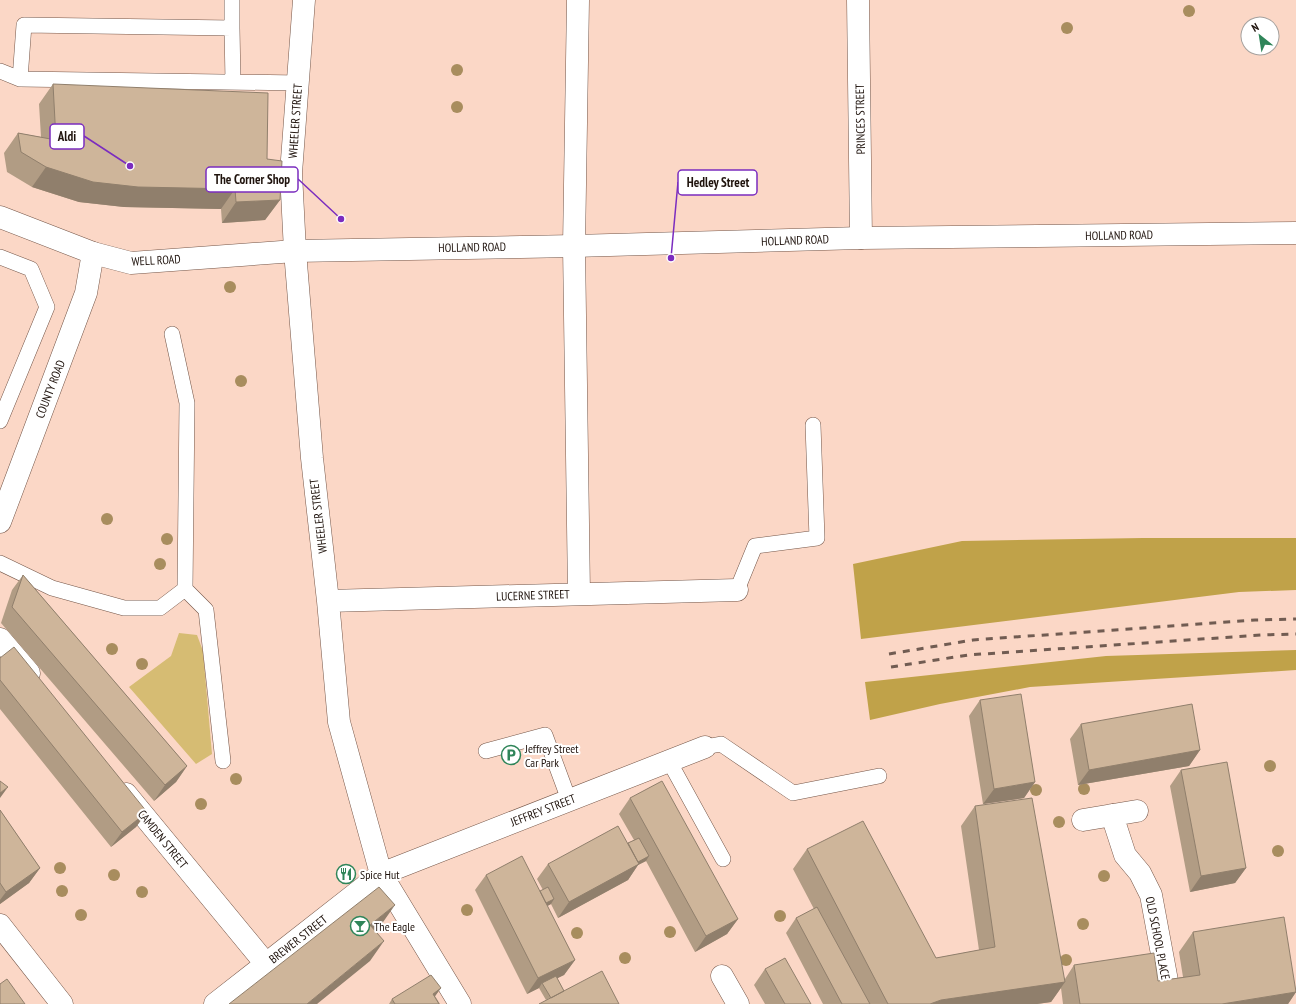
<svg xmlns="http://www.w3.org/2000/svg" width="1296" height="1004" viewBox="0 0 1296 1004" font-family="'PT Sans Narrow',sans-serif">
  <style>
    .green { fill: #d6bc73 }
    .forest { fill: #c0a249 }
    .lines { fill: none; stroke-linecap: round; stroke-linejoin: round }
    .lane-casing { stroke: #755648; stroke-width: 16 }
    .street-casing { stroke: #755648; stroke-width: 23 }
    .secondary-casing { stroke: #755648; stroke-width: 23 }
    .lane { stroke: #fff; stroke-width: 15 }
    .street { stroke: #fff; stroke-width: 22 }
    .secondary { stroke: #fff; stroke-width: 22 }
    .rail { stroke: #715c52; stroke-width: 3; stroke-dasharray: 7 7; stroke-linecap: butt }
    .tree { fill: #a88d5e }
    .wall { fill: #b19c84 }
    .shaded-wall { fill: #907f6c }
    .building { fill: #ceb59a; stroke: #907f6c }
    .labels { text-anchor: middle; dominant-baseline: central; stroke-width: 4; stroke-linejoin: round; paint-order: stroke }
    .street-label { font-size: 12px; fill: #1f130d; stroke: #fff }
    .poi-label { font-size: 12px; fill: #1f130d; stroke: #fff; text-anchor: start }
    .leader { fill: none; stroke: #7b2cbf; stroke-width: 1.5 }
    .callout-dot { fill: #7b2cbf; stroke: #fff; stroke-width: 1.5 }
    .callout { fill: #fff; stroke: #7b2cbf; stroke-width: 1.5 }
    .callout-label { font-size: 13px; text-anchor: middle; font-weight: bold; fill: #1f130d }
  </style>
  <rect width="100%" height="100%" fill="#fbd7c6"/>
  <path class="green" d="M179 633 197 635 203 651 212 754 196 764 129 687 171 656Z"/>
  <path class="forest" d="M1143 538H1296V590L1239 592 861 639 853 564 962 541Z
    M1296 650V670L1030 687 940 704 870 720 865 682 1106 656Z"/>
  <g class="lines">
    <g class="lane-casing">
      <path id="lane" d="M232 0V28
        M0 71 20 79 298 83
        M20 79 24 25 232 28 233 82
        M0 257 31 269 47 307 0 421
        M0 563 52 588 124 608H160L185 589 187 403 172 334
        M185 589 206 610 223 761
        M737 590 755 546 817 538 813 425
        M705 747 721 744 793 793 879 776
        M486 751 545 735 569 800
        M669 761 723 859"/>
    </g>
    <g class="street-casing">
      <path id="street" d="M304 0 291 173 295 251 312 458 328 601 339 722 381 874 460 1004
        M578 0 574 246 579 594
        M858 0 861 238
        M0 522 86 293 93 253
        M328 601 737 590
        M0 639 29 673
        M126 794 266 964
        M1112 815 1125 855 1140 873 1151 895 1170 997
        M1083 820 1137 811
        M0 925 62 1004
        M722 976 738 1004
        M215 1004 381 874 705 747"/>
    </g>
    <g class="secondary-casing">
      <path id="secondary" d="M0 217 93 253 131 263 295 251 574 246 861 238 1296 233"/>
    </g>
    <use href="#lane" class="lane"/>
    <use href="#street" class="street"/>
    <use href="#secondary" class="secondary"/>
    <path class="rail" d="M889 654 973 640 1255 620 1296 619
      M891 667 968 655 1261 635 1296 634"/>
  </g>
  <g class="tree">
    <circle cx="1189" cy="11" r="6"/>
    <circle cx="1067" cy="28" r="6"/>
    <circle cx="457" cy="70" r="6"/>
    <circle cx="457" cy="107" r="6"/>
    <circle cx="230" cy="287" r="6"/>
    <circle cx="241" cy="381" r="6"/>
    <circle cx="107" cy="519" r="6"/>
    <circle cx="167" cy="539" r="6"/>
    <circle cx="160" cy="564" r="6"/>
    <circle cx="112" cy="649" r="6"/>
    <circle cx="142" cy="664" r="6"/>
    <circle cx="1270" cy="766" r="6"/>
    <circle cx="236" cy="779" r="6"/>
    <circle cx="1084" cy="789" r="6"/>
    <circle cx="1036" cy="790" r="6"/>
    <circle cx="201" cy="804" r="6"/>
    <circle cx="1059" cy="822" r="6"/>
    <circle cx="1278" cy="851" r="6"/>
    <circle cx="60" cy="868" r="6"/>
    <circle cx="114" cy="875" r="6"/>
    <circle cx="1104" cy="876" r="6"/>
    <circle cx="62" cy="891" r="6"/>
    <circle cx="142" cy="892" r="6"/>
    <circle cx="467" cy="910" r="6"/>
    <circle cx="81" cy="915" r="6"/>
    <circle cx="780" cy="916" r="6"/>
    <circle cx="1083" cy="924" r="6"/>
    <circle cx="670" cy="932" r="6"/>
    <circle cx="577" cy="933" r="6"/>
    <circle cx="625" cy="958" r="6"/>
    <circle cx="1066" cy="960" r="6"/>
  </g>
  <path class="wall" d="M53 84 267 159 280 200 265 220 222 223 221 209 124 207 79 202 32 187 7 172 4 153 18 133 41 137 39 104Z
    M23 575 187 766 176 782 154 801 1 623 12 590Z
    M0 658 147 812 136 827 111 847 0 709Z
    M980 700 1035 782 1024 798 983 804 969 716Z
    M1081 724 1200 750 1189 766 1078 785 1070 739Z
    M1181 770 1246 868 1235 883 1190 892 1170 786Z
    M630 798 738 919 727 934 695 952 646 861 638 865 628 880 558 918 551 904 547 906 575 960 564 975 557 978 564 991 546 1000 539 988 527 994 475 890 486 875 540 891 543 890 537 879 548 864 628 843 634 840 619 814Z
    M975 806 1065 979 1074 965 1158 981 1183 977 1179 952 1193 932 1296 992 1288 1004H1063L1061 988 1051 1002 1037 1004H823L786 933 796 918 814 909 793 869 807 849 936 958 979 950 961 826Z
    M0 810 40 868 29 883 0 904Z
    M765 969 811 1004H765L754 985Z
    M441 988 435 996 440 1004H389L392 999Z"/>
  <path class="shaded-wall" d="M46 167 235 189 221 209 124 207 79 202 32 187Z
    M280 200 265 220 222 223 236 202Z
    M1200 750 1189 766 1078 785 1089 770Z
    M187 766 176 782 154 801 165 785Z
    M1035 782 1024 798 983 804 994 789Z
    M8 787 0 798V793Z
    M147 812 136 827 111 847 122 832Z
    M649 856 646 861 638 865 628 880 558 918 569 902 628 867Z
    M40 868 29 883 0 904V900L6 892Z
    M1246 868 1235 883 1190 892 1201 876Z
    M554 899 551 904 533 914 536 908Z
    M395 905 381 925 356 945 370 925Z
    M738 919 727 934 695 952 706 936Z
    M384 941 370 961 317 1004H307Z
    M575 960 564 975 544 985 542 983 539 988 527 994 538 978Z
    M1065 982 1051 1002 1037 1004H930L941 1000Z
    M441 988 430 1003 433 994Z
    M1296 992 1288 1004H1222Z"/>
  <path class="building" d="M53 84 268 93 267 159 282 161 280 200 236 202 235 189 138 187 93 182 46 167 21 152 18 133 56 140Z
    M23 575 187 766 165 785 12 607Z
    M14 647 147 812 122 832 0 680V658Z
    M1021 694 1035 782 994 789 980 700Z
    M1192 704 1200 750 1089 770 1081 724Z
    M1227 762 1246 868 1201 876 1181 770Z
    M0 781 8 787 0 793Z
    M662 781 738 919 706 936 630 798Z
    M1032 798 1065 982 941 1000 930 1004H888L807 849 863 821 936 958 995 947 975 806Z
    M0 810 40 868 6 892 0 883Z
    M618 826 639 864 569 902 548 864Z
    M639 838 649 856 638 862 628 843Z
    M522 856 575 960 538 978 486 875Z
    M379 887 395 905 370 925 384 941 307 1004H229Z
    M548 887 554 899 546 903 540 891Z
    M817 907 870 1004H842L796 918Z
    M1284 917 1296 992 1222 1004H1080L1074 965 1154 953 1158 981 1200 975 1193 932Z
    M785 958 811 1004H785L765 969Z
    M602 971 619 1004H539Z
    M431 975 441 988 433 994 439 1004H395L392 999Z
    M556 976 564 991 551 998 542 983Z
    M7 979 25 1004H0V984Z"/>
  <defs>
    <g id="parking-ring" transform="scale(1)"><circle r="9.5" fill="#fff" stroke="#2f8559" stroke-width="1.5"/><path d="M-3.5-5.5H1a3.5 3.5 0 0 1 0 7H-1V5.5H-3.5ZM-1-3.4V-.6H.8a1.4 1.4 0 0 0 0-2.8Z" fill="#2f8559"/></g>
    <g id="restaurant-ring" transform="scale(1)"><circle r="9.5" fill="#fff" stroke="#2f8559" stroke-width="1.5"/><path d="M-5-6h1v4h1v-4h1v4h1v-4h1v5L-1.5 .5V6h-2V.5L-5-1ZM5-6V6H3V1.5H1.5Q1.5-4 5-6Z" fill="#2f8559"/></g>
    <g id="bar-ring" transform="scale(1)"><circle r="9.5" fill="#fff" stroke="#2f8559" stroke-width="1.5"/><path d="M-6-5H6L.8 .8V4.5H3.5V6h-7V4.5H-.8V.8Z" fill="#2f8559"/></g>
  </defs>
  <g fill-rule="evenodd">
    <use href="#parking-ring" x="511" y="755"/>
    <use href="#restaurant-ring" x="346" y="874"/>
    <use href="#bar-ring" x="360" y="926"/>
  </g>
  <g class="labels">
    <g class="street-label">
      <text transform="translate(860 119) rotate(-91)">PRINCES STREET</text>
      <text transform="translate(295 121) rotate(-86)">WHEELER STREET</text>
      <text transform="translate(1119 235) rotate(-1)">HOLLAND ROAD</text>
      <text transform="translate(795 240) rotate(-2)">HOLLAND ROAD</text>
      <text transform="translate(472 247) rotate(-1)">HOLLAND ROAD</text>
      <text transform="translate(156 260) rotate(-3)">WELL ROAD</text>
      <text transform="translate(50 389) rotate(-69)">COUNTY ROAD</text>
      <text transform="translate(318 516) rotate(-97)">WHEELER STREET</text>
      <text transform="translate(533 595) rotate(-2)">LUCERNE STREET</text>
      <text transform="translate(543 810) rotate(-21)">JEFFREY STREET</text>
      <text transform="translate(163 839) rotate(51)">CAMDEN STREET</text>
      <text transform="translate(1158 938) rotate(79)">OLD SCHOOL PLACE</text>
      <text transform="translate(298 939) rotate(-38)">BREWER STREET</text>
    </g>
    <g class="poi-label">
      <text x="525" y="748">Jeffrey Street<tspan x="525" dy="14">Car Park</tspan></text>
      <text x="360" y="874">Spice Hut</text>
      <text x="374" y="926">The Eagle</text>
    </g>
  </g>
  <path class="leader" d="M130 166L84 136M341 219L298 179M671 258L678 182"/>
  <g class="callout-dot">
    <circle cx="130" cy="166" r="4"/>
    <circle cx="341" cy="219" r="4"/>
    <circle cx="671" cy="258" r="4"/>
  </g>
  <g class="callout">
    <rect x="50" y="124" width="34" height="25" rx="4"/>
    <rect x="206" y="167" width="92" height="25" rx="4"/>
    <rect x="678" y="170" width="79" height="25" rx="4"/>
  </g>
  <g class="callout-label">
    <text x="67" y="141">Aldi</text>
    <text x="252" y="184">The Corner Shop</text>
    <text x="718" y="187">Hedley Street</text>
  </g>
  <g transform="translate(1260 36) rotate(330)"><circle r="19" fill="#ffffff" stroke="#a5a19e"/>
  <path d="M0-3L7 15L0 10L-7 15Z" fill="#2f8559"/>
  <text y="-6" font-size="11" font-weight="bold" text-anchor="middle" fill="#1f130d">N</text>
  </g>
</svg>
